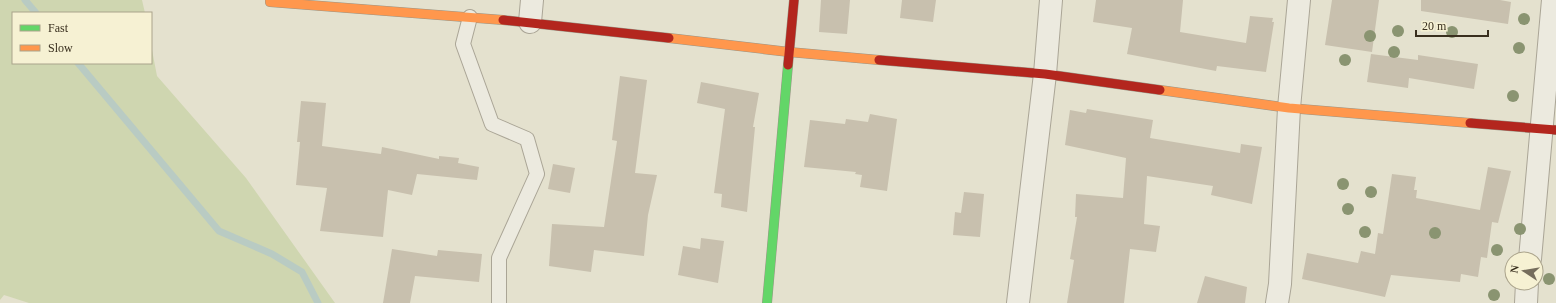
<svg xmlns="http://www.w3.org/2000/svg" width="1556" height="303" viewBox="0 0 1556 303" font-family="'Times New Roman',serif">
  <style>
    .green { fill: #cfd6b0 }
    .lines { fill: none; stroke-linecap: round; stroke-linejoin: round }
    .stream { stroke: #b9cbc3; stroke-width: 7 }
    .building { fill: #c8c0ae }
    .lane-casing { stroke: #aaa596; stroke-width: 16 }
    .street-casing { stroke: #aaa596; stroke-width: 24 }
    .fast-casing { stroke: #999586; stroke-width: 10 }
    .slow-casing { stroke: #999586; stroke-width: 10 }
    .jam-casing { stroke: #999586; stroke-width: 10 }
    .lane { stroke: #eceadf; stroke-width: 14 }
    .street { stroke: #eceadf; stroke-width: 22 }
    .fast { stroke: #63d668; stroke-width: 9 }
    .slow { stroke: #ff974d; stroke-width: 9 }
    .jam { stroke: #b3261e; stroke-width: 9 }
    .tree { fill: #8a9471 }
  </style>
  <rect width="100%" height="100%" fill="#e4e1ce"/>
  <path class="green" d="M0 0H142L145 13H13V63H151V45L157 76 246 178 335 303H29L4 295 0 300Z"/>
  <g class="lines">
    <path class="stream" d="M25 0 36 13
      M78 63 219 231 272 254 302 272 318 303"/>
  </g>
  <path class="building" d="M821 0H850L847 34 819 32Z
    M902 0H936L933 22 900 18Z
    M1096 0H1183L1180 32 1246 43 1250 16 1273 18 1272 22H1274L1266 72 1217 66 1216 71 1127 54 1132 28 1093 22Z
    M1332 0H1379L1372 52 1325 45Z
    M1421 0H1500L1511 2 1508 24 1421 11Z
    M1371 54 1418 60V55L1478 64 1474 89 1409 78 1408 88 1367 82Z
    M620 76 647 80 635 173 657 175 648 215 644 256 594 250 591 272 549 266 552 224 604 227 617 141 612 140Z
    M701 82 759 93 753 127H755L747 212 721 207 722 194 714 193 725 109 697 103Z
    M301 101 326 103 322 146 381 154 382 147 439 159V156L459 158 458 163 479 167 477 180 417 174 412 195 388 190 383 237 320 231 327 188 296 185 300 142H297Z
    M1087 109 1153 120 1150 138 1240 153 1241 144 1262 147 1252 204 1211 195 1213 186 1147 176 1144 224 1160 226 1156 252 1130 249 1124 303H1067L1074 260 1070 259 1077 217H1075L1076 194 1123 198 1126 158 1065 145 1070 110 1086 113Z
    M870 114 897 119 887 191 860 187 862 175 855 174 856 172 804 167 810 120 845 124 846 119 868 122Z
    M553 164 575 168 570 193 548 189Z
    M1488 167 1511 171 1498 223 1492 222 1487 258 1481 257 1478 277 1461 274 1460 282 1391 275 1385 297 1302 279 1307 253 1358 263 1361 251 1375 254 1378 233 1383 234 1392 174 1416 177 1414 190H1417L1416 198 1480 210Z
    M964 192 984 194 980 237 953 235 955 212 961 213Z
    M701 238 724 241 718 283 678 275 683 246 700 249Z
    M392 249 437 256 438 250 482 254 479 282 415 276 410 303H383Z
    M1205 276 1247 287 1245 303H1197Z"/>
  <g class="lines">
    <g class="lane-casing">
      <path id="lane" d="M470 17 463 44 492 124 527 139 537 174 499 258V303"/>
    </g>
    <g class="street-casing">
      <path id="street" d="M530 22 532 0
        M1530 259 1553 0
        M1018 303 1045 74 1051 0
        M1277 303 1280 284 1289 108 1299 0
        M1526 303 1527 283"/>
    </g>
    <g class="fast-casing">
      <path id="fast" d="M767 303 788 65"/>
    </g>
    <g class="slow-casing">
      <path id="slow" d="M270 0V2L503 20
        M669 38 789 52 879 60
        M1160 90 1289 108 1470 123"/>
    </g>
    <g class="jam-casing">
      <path id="jam" d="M503 20 669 38
        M879 60 1045 74 1160 90
        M788 65 794 0
        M1470 123 1556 130"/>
    </g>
    <use href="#lane" class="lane"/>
    <use href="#street" class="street"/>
    <use href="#fast" class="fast"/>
    <use href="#slow" class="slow"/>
    <use href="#jam" class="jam"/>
  </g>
  <g class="tree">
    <circle cx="1524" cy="19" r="6"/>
    <circle cx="1398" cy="31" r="6"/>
    <circle cx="1452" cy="32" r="6"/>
    <circle cx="1370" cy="36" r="6"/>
    <circle cx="1519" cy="48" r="6"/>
    <circle cx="1394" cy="52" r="6"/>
    <circle cx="1345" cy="60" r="6"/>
    <circle cx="1513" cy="96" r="6"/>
    <circle cx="1343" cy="184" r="6"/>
    <circle cx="1371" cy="192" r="6"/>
    <circle cx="1348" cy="209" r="6"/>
    <circle cx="1520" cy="229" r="6"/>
    <circle cx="1365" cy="232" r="6"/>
    <circle cx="1435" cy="233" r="6"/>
    <circle cx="1497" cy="250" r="6"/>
    <circle cx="1549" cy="279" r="6"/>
    <circle cx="1494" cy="295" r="6"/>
  </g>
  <rect x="12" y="12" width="140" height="52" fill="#f6f1d3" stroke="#aaa38b"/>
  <rect x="20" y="25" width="20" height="6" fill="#63d668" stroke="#aaa38b"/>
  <text x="48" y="32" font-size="12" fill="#392f1e">Fast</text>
  <rect x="20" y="45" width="20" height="6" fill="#ff974d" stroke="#aaa38b"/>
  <text x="48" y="52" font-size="12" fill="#392f1e">Slow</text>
  <g transform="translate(1524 271) rotate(282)"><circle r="19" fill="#f6f1d3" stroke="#aaa38b"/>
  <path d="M0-3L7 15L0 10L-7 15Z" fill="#756d5c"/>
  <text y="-6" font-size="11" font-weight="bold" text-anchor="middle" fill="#392f1e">N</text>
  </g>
  <path d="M1416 30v6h72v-6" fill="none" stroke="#392f1e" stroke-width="2"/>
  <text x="1422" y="30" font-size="12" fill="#392f1e" stroke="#f6f1d3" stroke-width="3" paint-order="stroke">20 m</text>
</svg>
